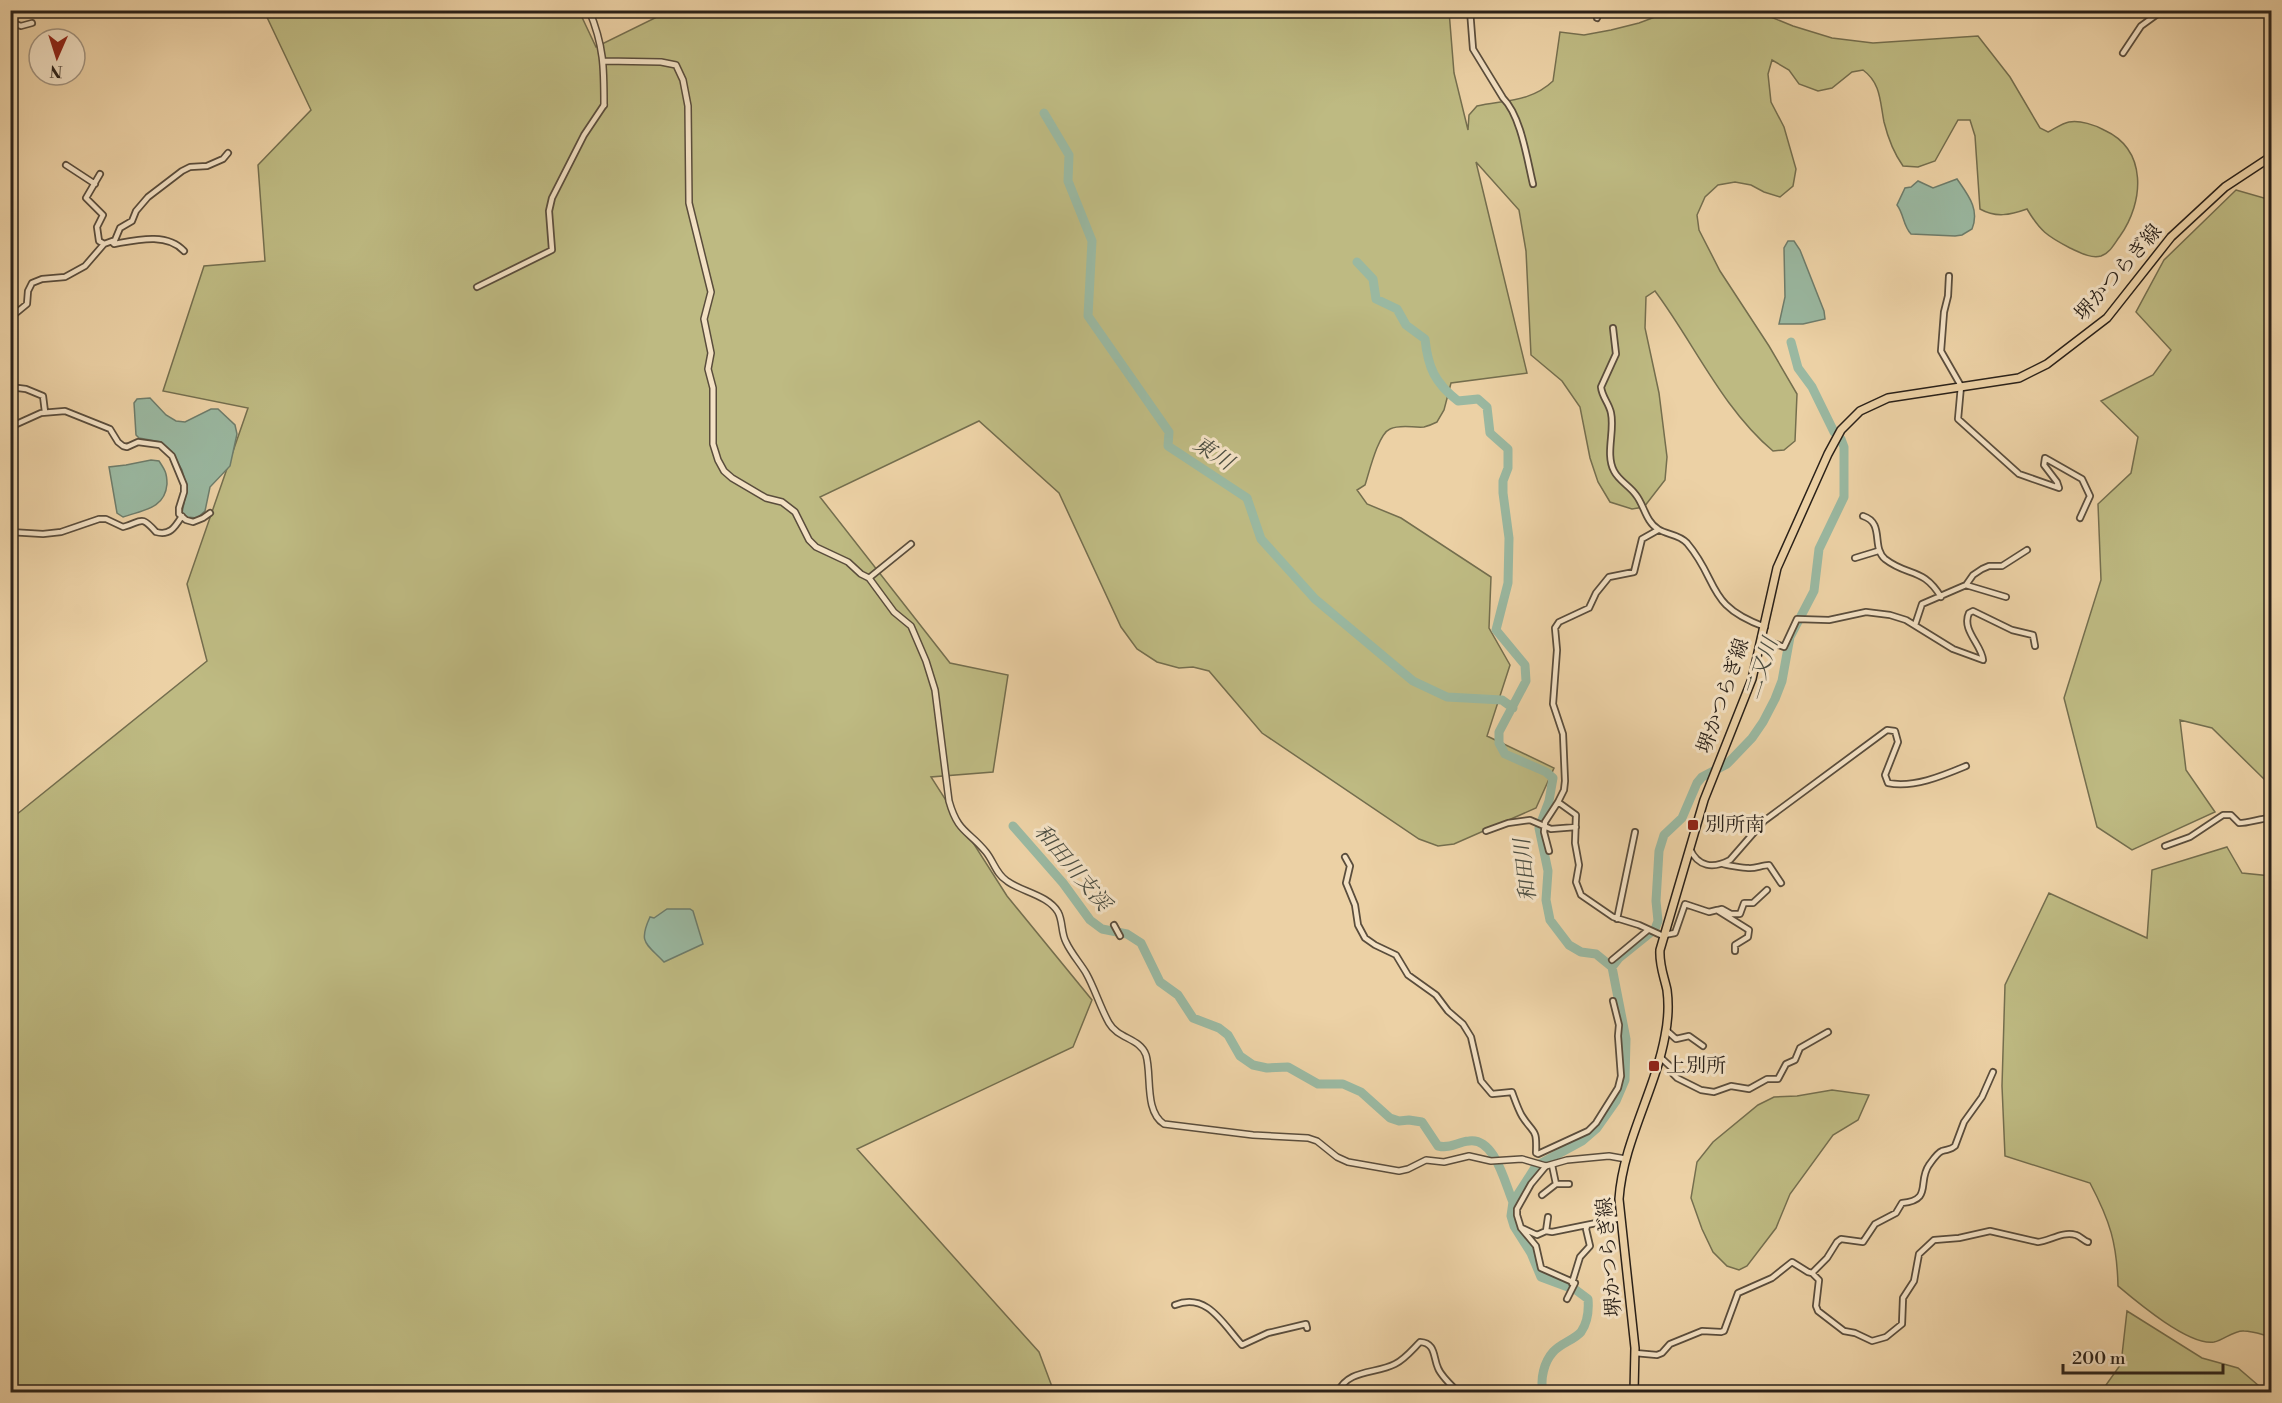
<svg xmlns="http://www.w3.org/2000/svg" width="2282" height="1403" viewBox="0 0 2282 1403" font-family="'Libre Bodoni','Noto Serif JP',serif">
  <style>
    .green { fill: #beba82; stroke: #746e4e; stroke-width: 1.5 }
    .water { fill: #9ab8a1; stroke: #6d7c6b; stroke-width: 1.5 }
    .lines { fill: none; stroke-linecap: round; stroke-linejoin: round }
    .river { stroke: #9ab8a1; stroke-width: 9 }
    .minor-casing { stroke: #5a4d3c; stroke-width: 8 }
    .tertiary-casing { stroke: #5a4d3c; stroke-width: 8 }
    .primary-casing { stroke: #2a2119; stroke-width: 10 }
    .minor { stroke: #f3e1c4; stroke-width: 4.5 }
    .tertiary { stroke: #f3e1c4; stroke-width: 5 }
    .primary { stroke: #ecd1a5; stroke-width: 7 }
    .poi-dot { fill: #8f2418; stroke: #f3e1c4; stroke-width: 2 }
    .labels { text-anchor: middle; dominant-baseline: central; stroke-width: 6; stroke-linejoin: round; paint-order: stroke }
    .street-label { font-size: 20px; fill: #2a2119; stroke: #f3e1c4 }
    .poi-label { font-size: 20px; fill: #2a2119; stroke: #f3e1c4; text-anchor: start }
    .water-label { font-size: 21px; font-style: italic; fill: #4c4e42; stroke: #f3e1c4 }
  </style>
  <rect width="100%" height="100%" fill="#ecd1a5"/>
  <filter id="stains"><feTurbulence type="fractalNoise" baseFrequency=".00333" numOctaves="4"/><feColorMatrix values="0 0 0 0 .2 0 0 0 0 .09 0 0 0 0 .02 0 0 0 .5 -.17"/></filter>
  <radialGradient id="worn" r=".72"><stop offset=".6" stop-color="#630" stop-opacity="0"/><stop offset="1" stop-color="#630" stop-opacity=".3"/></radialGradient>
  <path class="green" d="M658 10 1449 11 1454 73 1468 130 1469 115 1477 106C1505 100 1531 102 1553 81L1560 32 1584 35 1611 30 1639 23 1671 11H1756L1793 26 1832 38 1873 43 1978 36 2010 77 2040 128 2048 132C2054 129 2063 123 2069 122 2080 120 2095 125 2104 130 2148 150 2144 202 2120 236 2114 244 2110 253 2101 256 2091 259 2079 252 2070 248 2047 236 2040 231 2027 209 2010 215 1996 218 1980 209L1975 136 1970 120H1958L1935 161 1918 167 1903 166C1893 152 1888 138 1884 122 1880 102 1881 83 1863 70L1852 72 1832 88 1818 91 1799 84 1789 70 1772 60 1768 74 1771 102 1784 127 1796 169 1793 186 1780 197 1764 192 1751 185 1735 182 1718 185 1705 197 1697 215 1699 230 1720 271 1769 346 1797 394 1795 441 1784 450 1773 451C1722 408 1694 343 1655 291L1646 297 1645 328 1659 393 1667 457 1665 480 1644 507 1632 509 1610 502 1598 482 1590 458 1580 407 1562 381 1531 355 1526 251 1519 210 1476 162 1527 373 1451 383 1444 410 1437 422C1433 424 1428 426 1424 427 1413 428 1401 424 1390 429 1378 434 1369 473 1365 485L1357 490 1367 504 1401 518 1491 577 1489 628 1510 665 1487 736 1554 768 1536 808 1454 844 1438 846 1419 839 1262 733 1209 671 1193 667 1179 668 1157 662 1137 649 1121 627 1059 493 979 421 820 497 950 663 1008 675 993 772 931 777 1007 896 1092 1000 1073 1047 857 1149 1039 1352 1054 1392H11V819L207 661 187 584 248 408 163 391 204 266 265 261 258 165 311 110 264 11H579L596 47 657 17Z
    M2236 190 2271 200V782L2268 783 2212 728 2180 720 2186 770 2215 812 2132 850 2097 827 2064 698 2101 580 2098 504 2131 473 2138 437 2101 401 2153 375 2171 350 2136 312 2164 260Z
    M2227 847 2242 873 2271 876 2272 1337C2263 1335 2253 1331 2244 1331 2234 1330 2224 1340 2214 1342 2189 1346 2137 1302 2118 1286 2117 1243 2110 1221 2090 1183L2005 1156 2002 1086 2005 985 2049 893 2147 938 2152 870Z
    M1832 1090 1869 1095 1858 1120 1833 1135 1790 1194 1776 1228 1747 1266 1739 1270 1727 1266 1713 1252 1702 1229 1691 1198 1697 1162 1713 1142 1758 1105 1774 1097 1797 1096Z
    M2127 1311 2202 1358 2238 1368 2266 1392H2101L2121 1364Z"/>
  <path class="water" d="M1957 179C1968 195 1980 209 1972 229L1962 235 1955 236 1911 234C1903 226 1904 214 1897 205L1905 188 1911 187 1918 181 1933 188Z
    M1788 241H1794L1800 250 1824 311 1825 319 1803 324H1779L1785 297 1784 248Z
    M150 398 166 415 176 421 185 422 211 409H218L235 425 237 434 230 466 210 487 205 511 197 518 187 517 182 513 187 488 182 470 172 452 161 442 139 438 136 435 134 403 137 399Z
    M151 460 159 461C165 470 167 473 167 484 165 509 143 510 123 517L117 513 109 467 126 465Z
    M667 909H690L693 911 703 944 664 962C646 943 638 943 650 917L654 918Z"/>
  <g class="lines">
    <path class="river" d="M1044 113 1069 155 1068 181 1092 241 1088 316 1169 432 1168 446 1247 498 1261 539 1315 599 1413 681 1447 697 1502 700 1513 708
      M1357 262 1373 279 1376 299 1397 309 1406 325 1425 339C1428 368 1435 383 1458 401L1478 399 1487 407 1490 433 1508 449V468L1503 481V493L1509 538 1508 583 1496 630 1525 665 1526 681 1499 732V743L1505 754 1546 772 1553 778 1549 801 1539 828 1548 871 1546 900 1550 920 1569 945 1581 952 1596 954 1612 967 1626 1039 1625 1080 1616 1101 1597 1128 1582 1141 1536 1166 1513 1202 1511 1216 1514 1226 1531 1253 1541 1277 1576 1290 1588 1299C1589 1311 1588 1322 1581 1332 1574 1340 1561 1343 1553 1352 1544 1362 1540 1379 1543 1392
      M1791 342 1798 368 1812 387 1834 432
      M1013 826 1063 883 1090 920 1102 929 1127 934 1141 943 1160 982 1178 995 1193 1018 1219 1028 1228 1035 1240 1056 1253 1065 1267 1068 1288 1067 1318 1084H1343L1361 1092 1390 1118 1399 1121 1409 1120 1422 1122 1438 1146C1451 1149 1457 1142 1469 1141 1495 1137 1505 1184 1513 1202
      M1612 967 1619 958 1655 929 1658 921 1656 901 1659 851 1664 835 1682 818 1697 783 1702 777 1727 764 1752 738 1763 722 1775 699 1782 681 1790 637 1814 591 1819 549 1844 497V447L1841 439"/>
    <g class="minor-casing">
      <path id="minor" d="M1470 10 1473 49 1503 98C1521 116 1527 159 1533 184
        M1597 18 1600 10
        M10 22 21 26 32 23
        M2123 53 2141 26 2163 10
        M66 165 95 184
        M100 174 86 198 103 215 97 227 99 241 104 244
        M112 242 114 244C136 240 167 232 184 251
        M1949 276 1948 296 1944 312 1941 351 1961 386 1958 419 2019 474 2059 488 2057 482 2044 465 2045 458 2082 479 2090 496 2080 518
        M477 287 552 250 549 211 552 198 584 135 604 105
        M10 318 27 304 28 291 32 283 42 279 65 277 85 266 104 244 115 240 120 228 132 221 136 211 148 197 182 171 190 167 207 166 223 159 228 153
        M1613 328 1616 354 1601 387C1602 397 1609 403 1611 413 1615 431 1605 454 1614 471 1619 481 1630 486 1636 495 1644 505 1646 522 1658 529 1667 535 1679 534 1687 543 1720 582 1705 605 1765 627
        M10 387 26 389 43 396 45 412
        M10 427 41 413 65 411 110 429 118 442 123 446 127 447 138 442 160 445 172 456 184 485V492L179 508V514L186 520 193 522 203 518 210 513
        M1863 516C1885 523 1871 547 1885 559 1908 577 1923 567 1941 597
        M10 532 43 534 61 532 99 519H106L123 527C142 522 140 514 156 532 170 536 175 527 182 516
        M1855 558 1878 551
        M869 578 911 544
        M1966 585 2006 597
        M1915 625 1922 604 1966 585 1973 575 1982 569 1989 566H2002L2027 550
        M1762 639 1784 647 1797 619 1829 620 1866 612 1890 615 1906 620 1953 649 1983 660C1982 645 1961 630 1969 613L1973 611 2012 630 2033 635 2035 646
        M1558 802 1576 815 1575 843 1579 865 1576 882 1581 895 1613 917 1639 925 1663 936
        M1486 831 1508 823 1530 820 1551 829 1576 827
        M2165 846 2190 837 2223 815H2231L2239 823C2250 823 2260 818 2272 818
        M1690 849C1698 867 1713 869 1730 860L1764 821 1887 730 1895 731 1898 742 1885 775 1888 783C1914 788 1942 776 1966 766
        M1549 851 1544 832 1545 822 1558 802 1564 790 1565 781 1563 734 1553 704 1557 650 1555 628 1559 622 1589 608 1596 593 1609 577 1634 572 1642 539 1658 530
        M1345 857 1350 866 1346 883 1355 905 1358 925 1365 938 1375 945 1396 955 1408 975 1436 995 1448 1011 1463 1024 1471 1037 1481 1081 1492 1094 1512 1092C1515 1100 1518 1109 1522 1116 1534 1135 1537 1127 1536 1153L1538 1154 1588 1131 1596 1123 1618 1088 1621 1076 1618 1036 1619 1025 1613 1001
        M1723 864C1725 865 1744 868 1748 868 1755 869 1762 865 1769 865L1781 883
        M1718 910 1722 909 1731 914H1740L1744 903H1753L1767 890
        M1617 919 1635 832
        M1114 925 1120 936
        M1664 935 1675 933 1685 904 1709 912 1717 910 1749 930 1748 937 1735 945V951
        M1612 960 1648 930
        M1666 1030 1676 1039 1689 1036 1703 1046
        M1660 1057 1672 1068 1673 1074 1677 1078 1701 1090 1714 1092 1731 1086 1749 1089 1767 1079H1778L1786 1064 1795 1060 1800 1048 1828 1032
        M1552 1165 1556 1184
        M1546 1166 1531 1184 1517 1209V1215L1521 1228 1536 1246 1541 1268 1575 1283 1567 1299
        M1542 1195 1556 1184H1569
        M1548 1217 1546 1231 1552 1232 1621 1218
        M1522 1228 1537 1235 1546 1231
        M1812 1273 1819 1280 1816 1306 1818 1311 1844 1331 1855 1333 1872 1341 1886 1337 1902 1324 1903 1298 1914 1281 1919 1254 1934 1240 1959 1238 1990 1231 2038 1242C2050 1241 2062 1231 2076 1235 2080 1236 2084 1241 2088 1242
        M1572 1283 1580 1257 1590 1246 1586 1229 1587 1226
        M1175 1305C1207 1292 1223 1324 1242 1345L1268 1333 1306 1324 1307 1328
        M1635 1353 1657 1355 1662 1353 1670 1344 1702 1331 1721 1332 1724 1331 1738 1293 1772 1278 1792 1262 1808 1272 1812 1273 1827 1258 1837 1242 1841 1239 1863 1242 1875 1224 1896 1213 1902 1203C1933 1200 1917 1182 1929 1165 1932 1161 1937 1153 1942 1151 1948 1149 1951 1150 1955 1146L1964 1122 1982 1097 1993 1072
        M1338 1392C1348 1369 1376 1374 1395 1364 1405 1359 1412 1350 1420 1342 1436 1343 1433 1357 1438 1368 1441 1376 1452 1386 1458 1392"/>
    </g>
    <g class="tertiary-casing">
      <path id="tertiary" d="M589 10C604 46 604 68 604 105
        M604 61 661 62 676 65 683 80 688 106 689 203 711 292 704 319 711 353 708 369 713 388V444L718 460 724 471 732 478 766 498 782 502 795 512 809 540 816 547 848 562 861 574 869 578 894 612 911 626 926 661 935 690 949 801C958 833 968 830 986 852 994 862 996 874 1007 881 1022 892 1048 895 1058 912 1063 921 1061 933 1066 942 1071 953 1080 963 1086 973 1095 989 1100 1007 1109 1023 1118 1039 1140 1038 1146 1055 1152 1075 1144 1111 1164 1124L1253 1135 1308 1138 1317 1141 1337 1157 1348 1162 1399 1171 1408 1169 1426 1160 1444 1162 1469 1156 1491 1161 1522 1159 1546 1166 1567 1160 1609 1156 1626 1159"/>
    </g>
    <g class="primary-casing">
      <path id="primary" d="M1634 1392 1635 1348 1619 1199C1623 1142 1655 1091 1665 1036 1668 1021 1669 1005 1667 990 1664 976 1659 965 1660 950L1704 800 1752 679 1777 568 1828 454 1841 430 1860 411 1888 398 2019 378 2047 364 2107 318 2171 237 2225 187 2272 156"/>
    </g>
    <use href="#minor" class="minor"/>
    <use href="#tertiary" class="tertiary"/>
    <use href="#primary" class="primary"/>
  </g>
  <g class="poi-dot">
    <rect x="1687" y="819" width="12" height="12" rx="3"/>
    <rect x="1648" y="1060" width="12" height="12" rx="3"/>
  </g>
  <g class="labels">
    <g class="street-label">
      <text transform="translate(2119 273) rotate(-49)">堺かつらぎ線</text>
      <text transform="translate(1724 696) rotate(-71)">堺かつらぎ線</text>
      <text transform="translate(1610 1257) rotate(-95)">堺かつらぎ線</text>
    </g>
    <g class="poi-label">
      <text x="1705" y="825">別所南</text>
      <text x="1666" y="1066">上別所</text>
    </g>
    <g class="water-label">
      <text transform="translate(1213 454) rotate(33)">東川</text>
      <text transform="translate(1762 669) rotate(-72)">二又川</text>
      <text transform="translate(1072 868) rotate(50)">和田川支渓</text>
      <text transform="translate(1526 870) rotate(-96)">和田川</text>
    </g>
  </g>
  <rect width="2282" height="1403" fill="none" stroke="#ecd1a5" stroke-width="36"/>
  <rect x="12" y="12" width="2258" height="1379" fill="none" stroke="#2a2119" stroke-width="3"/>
  <rect x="18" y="18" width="2246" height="1367" fill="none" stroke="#2a2119" stroke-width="1.5"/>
  <g transform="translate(57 57) rotate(183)"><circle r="28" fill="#f3e1c4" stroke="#a39480" stroke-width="1.5"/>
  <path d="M0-4.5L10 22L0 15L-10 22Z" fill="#8f2418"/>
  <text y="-9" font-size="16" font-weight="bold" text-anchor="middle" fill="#2a2119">N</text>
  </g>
  <path d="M2063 1364v9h160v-9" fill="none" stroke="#2a2119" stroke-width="3"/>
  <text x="2072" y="1364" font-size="18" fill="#2a2119" stroke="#f3e1c4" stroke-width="4.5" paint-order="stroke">200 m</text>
  <rect width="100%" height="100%" filter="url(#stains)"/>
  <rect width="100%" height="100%" fill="url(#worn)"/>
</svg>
